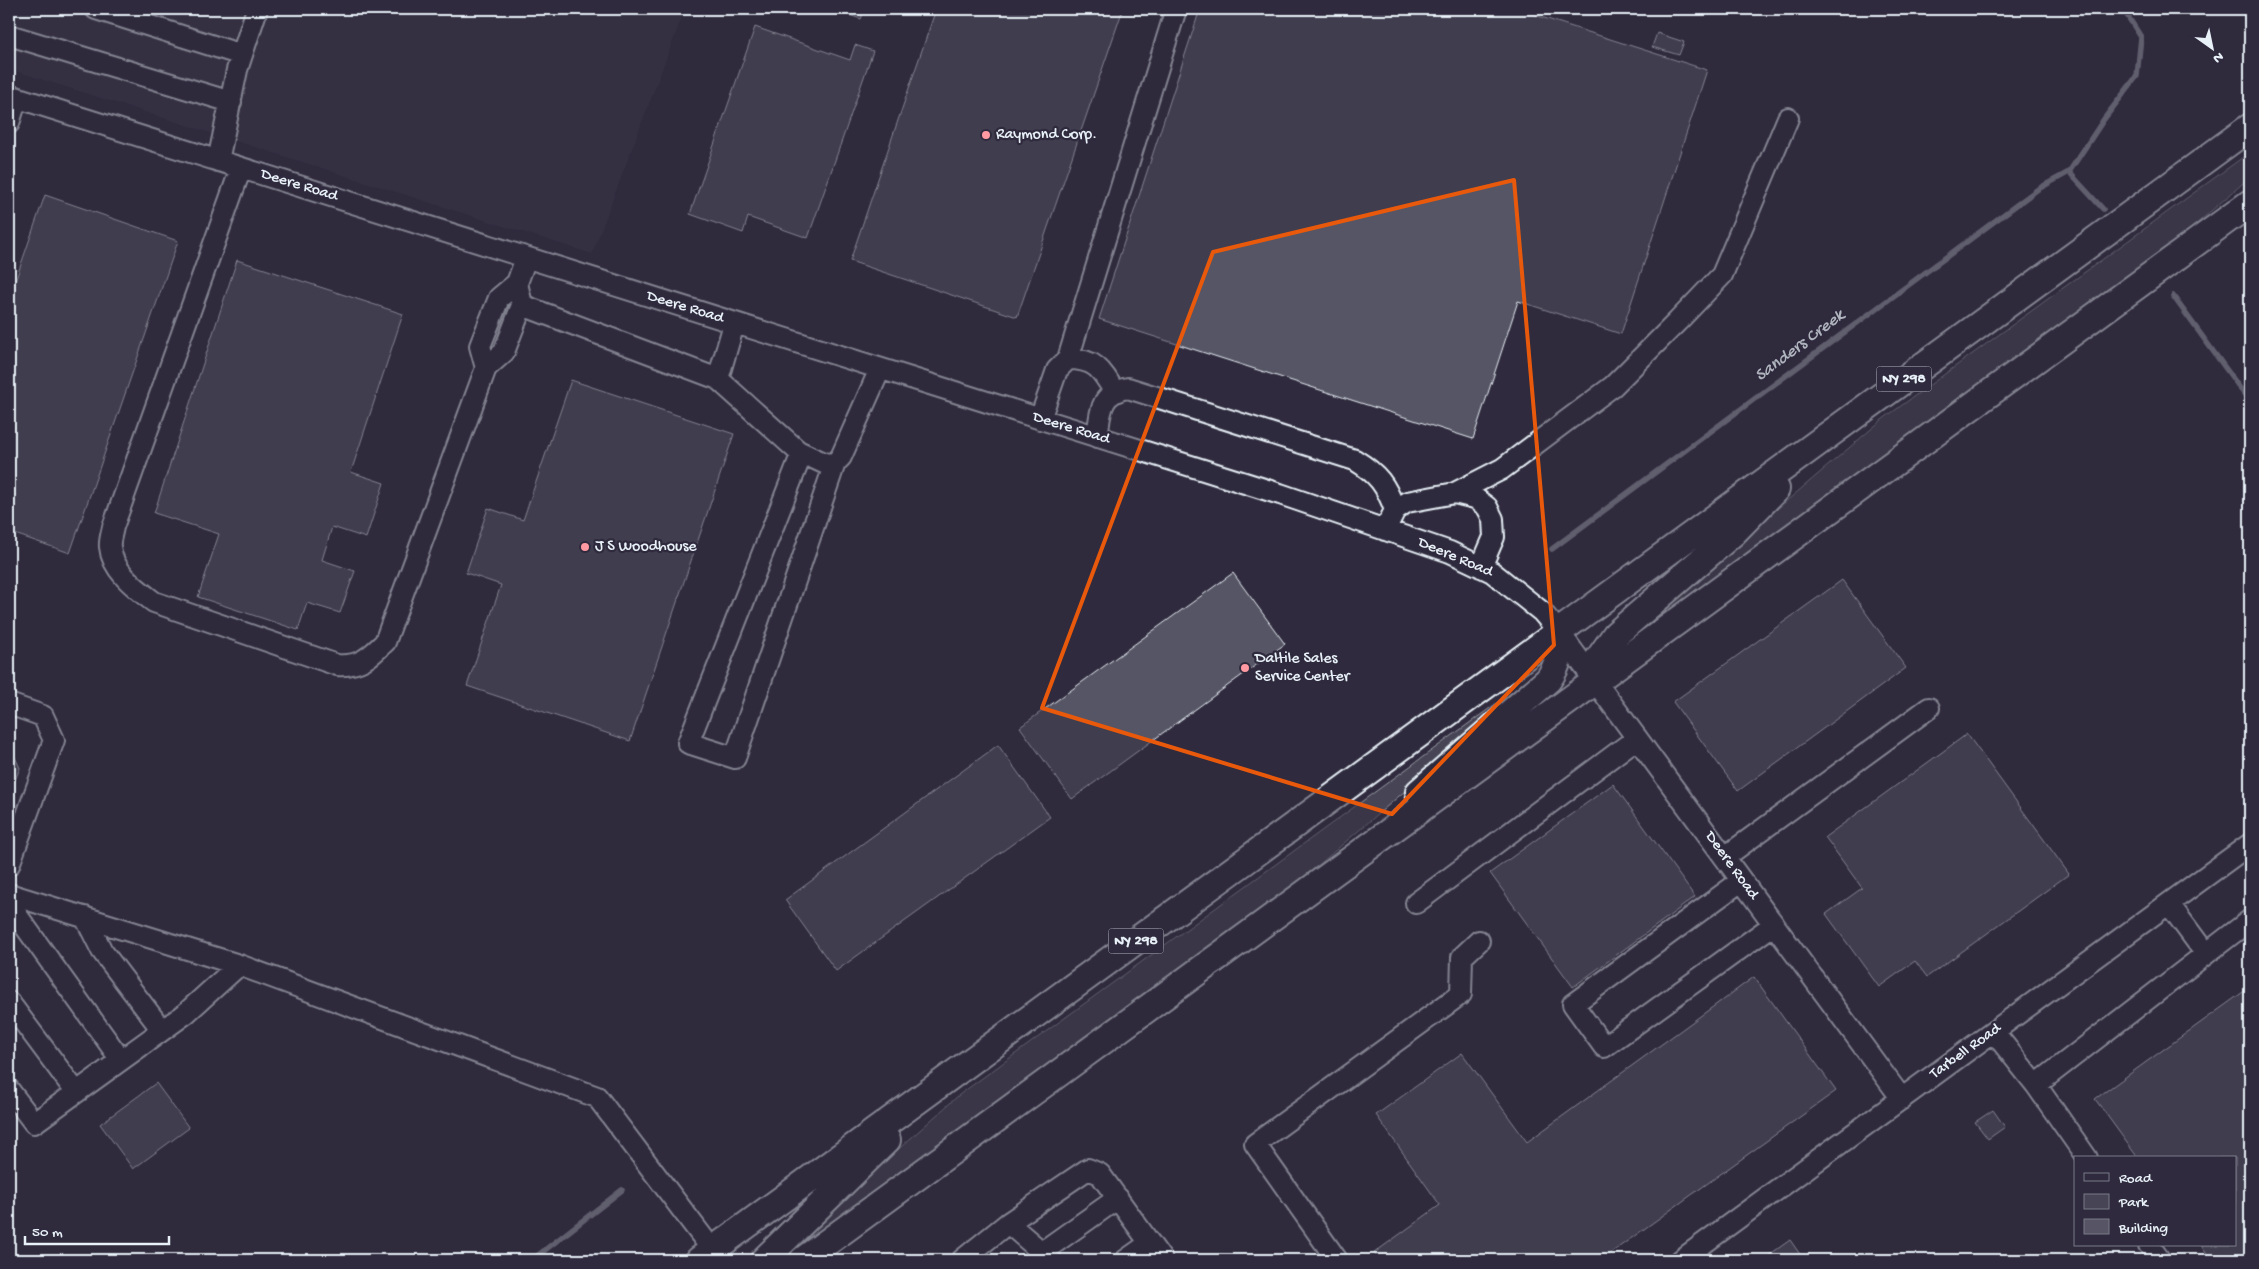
<svg xmlns="http://www.w3.org/2000/svg" width="2259" height="1269" viewBox="0 0 2259 1269" font-family="'Gochi Hand',sans-serif">
  <style>
    .built { fill: #3b3749 }
    .green { fill: #464455; stroke: #979aa6 }
    .lines { fill: none; stroke-linecap: round; stroke-linejoin: round }
    .stream { stroke: #9c9fab; stroke-width: 5.5 }
    .building { fill: #575565; stroke: #e8f1f8 }
    .minor-casing { stroke: #e8f1f8; stroke-width: 24 }
    .major-casing { stroke: #e8f1f8; stroke-width: 30 }
    .minor { stroke: #2f2a3d; stroke-width: 20 }
    .major { stroke: #2f2a3d; stroke-width: 26 }
    .marked { fill: none; stroke: #e8590c; stroke-width: 4; stroke-linejoin: round }
    .poi-dot { fill: #ff9aa2; stroke: #2f2a3d; stroke-width: 2 }
    .labels { text-anchor: middle; dominant-baseline: central; stroke-width: 4.5; stroke-linejoin: round; paint-order: stroke }
    .shield { fill: #2f2a3d; stroke: #b0b5c0; stroke-width: 1 }
    .shield-label { font-size: 15px; font-weight: bold; fill: #e8f1f8 }
    .poi-label { font-size: 16px; fill: #e8f1f8; stroke: #2f2a3d; text-anchor: start }
    .street-label { font-size: 16px; fill: #e8f1f8; stroke: #2f2a3d }
    .water-label { font-size: 18px; font-style: italic; fill: #afb4be; stroke: #2f2a3d }
  </style>
  <rect width="100%" height="100%" fill="#2f2a3d"/>
  <filter id="ink" filterUnits="userSpaceOnUse"><feTurbulence type="fractalNoise" baseFrequency=".02" numOctaves="2"/><feDisplacementMap in="SourceGraphic" scale="10" xChannelSelector="R" yChannelSelector="G"/><feConvolveMatrix kernelMatrix="1 2 1 2 8 2 1 2 1" color-interpolation-filters="sRGB"/></filter>
  <g filter="url(#ink)">
    <path class="built" d="M9 9H685L592 254 9 69Z"/>
    <path class="green" d="M2250 152V177L2179 239 1628 641V636L1883 419Z
      M1534 676 1536 679 1288 891 780 1260 778 1257 959 1095Z"/>
    <g class="lines">
      <path class="stream" d="M2103 209 2069 172 2104 119 2137 76 2141 37 2123 9
        M2173 296 2250 402
        M1552 549 2038 189 2069 172
        M532 1260 622 1190"/>
    </g>
    <path class="building" d="M831 9H865L861 19Z
      M936 9H1123L1017 317 850 261Z
      M1200 9H1516L1707 70 1621 334 1518 301 1473 439 1099 319Z
      M755 27 850 60 855 45 873 51 808 238 748 217 743 233 690 214Z
      M1657 33 1684 42 1679 55 1652 47Z
      M45 195 178 241 70 553 9 532V299Z
      M237 260 403 314 351 472 384 483 366 538 332 527 322 560 355 571 340 613 307 603 298 630 198 597 219 534 154 513Z
      M571 380 734 434 630 741 467 686 501 585 466 573 488 508 523 520Z
      M1233 573 1285 644 1072 799 1020 727Z
      M1842 580 1906 668 1738 791 1673 702Z
      M1967 734 2069 874 1927 977 1915 961 1879 987 1826 914 1862 888 1825 837Z
      M9 744 20 768 9 795Z
      M998 745 1050 817 836 971 785 900Z
      M1613 784 1695 897 1573 987 1490 873Z
      M1754 977 1836 1091 1601 1260H1379L1374 1253 1440 1205 1376 1115 1462 1053 1527 1142Z
      M2250 987V1259L2212 1260 2201 1245H2235V1158H2138L2095 1099Z
      M156 1083 189 1128 133 1169 100 1124Z
      M1993 1110 2005 1127 1988 1139 1975 1122Z
      M1790 1240 1804 1260H1762Z"/>
    <g class="lines">
      <g class="minor-casing">
        <path id="minor" d="M96 9 242 55
          M9 35 231 102
          M9 95 1280 494 1450 552 1492 572 1542 612 1559 632 1902 1099
          M9 123 17 98
          M218 161 237 70 257 9
          M241 168 113 527C112 533 109 541 110 547 112 571 137 589 154 602L337 665C359 667 370 657 385 642L486 368
          M517 283 522 305 504 352 486 368 480 346 499 298 517 283 526 258
          M522 305 718 379 798 451 826 464 835 463 841 457 880 369
          M1068 359 1176 9
          M718 379 734 324
          M1040 419 1057 370 1068 359C1095 359 1101 369 1114 391
          M1097 437C1101 412 1099 393 1128 388L1355 460C1378 474 1386 485 1395 510
          M802 453 688 743 735 758 835 463
          M1455 493 1475 498 1487 507 1493 519 1494 537 1481 567
          M1385 530 1395 510 1407 502 1455 493 1502 469 1613 386 1678 321 1722 275 1788 118
          M9 704 43 716 54 740 9 865
          M1725 857 1929 708
          M1741 881 1573 1004 1604 1047 1773 925
          M9 894 239 965 597 1097 720 1260
          M1416 903 1637 738
          M9 904 121 1060
          M2169 904 2206 954
          M85 917 102 951 162 1030
          M9 1002 76 1092
          M1994 1032 2036 1085 2250 920
          M2036 1085 2087 1158
          M9 1090 34 1123 185 1014 239 965
          M1008 1223 1088 1169 1100 1174 1162 1260
          M2149 1245 2160 1260
          M1042 1252 1118 1198
          M962 1260 1008 1223 1051 1260
          M1126 1260 1150 1243
          M1337 1260 1255 1144 1461 994 1462 957 1479 941
          M1681 1260 2250 844"/>
      </g>
      <g class="major-casing">
        <path id="major" d="M1595 681V664L1616 634 1733 533 1776 489
          M1419 792 1548 680C1559 665 1561 651 1559 632
          M699 1260 2250 127
          M764 1260 887 1140
          M803 1260 2250 203"/>
      </g>
      <use href="#minor" class="minor"/>
      <use href="#major" class="major"/>
    </g>
  </g>
  <path d="M0 0H2259V1269H0ZM1514 180 1554 645 1392 814 1042 708 1213 252Z" fill="#2f2a3d" fill-opacity=".55" fill-rule="evenodd"/>
  <path class="marked" d="M1514 180 1554 645 1392 814 1042 708 1213 252Z"/>
  <g class="poi-dot">
    <circle cx="986" cy="135" r="5"/>
    <circle cx="585" cy="547" r="5"/>
    <circle cx="1245" cy="668" r="5"/>
  </g>
  <g class="labels">
    <g class="shield">
      <rect x="1876.5" y="366.5" width="55" height="25" rx="4"/>
      <rect x="1108.5" y="928.5" width="55" height="25" rx="4"/>
    </g>
    <g class="shield-label">
      <text x="1904" y="379">NY 298</text>
      <text x="1136" y="941">NY 298</text>
    </g>
    <g class="poi-label">
      <text x="996" y="135">Raymond Corp.</text>
      <text x="595" y="547">J S Woodhouse</text>
      <text x="1255" y="659">Daltile Sales<tspan x="1255" dy="18">Service Center</tspan></text>
    </g>
    <g class="street-label">
      <text transform="translate(299 186) rotate(17)">Deere Road</text>
      <text transform="translate(685 308) rotate(17)">Deere Road</text>
      <text transform="translate(1071 429) rotate(17)">Deere Road</text>
      <text transform="translate(1455 558) rotate(23)">Deere Road</text>
      <text transform="translate(1731 866) rotate(54)">Deere Road</text>
      <text transform="translate(1966 1052) rotate(-36)">Tarbell Road</text>
    </g>
    <g class="water-label">
      <text transform="translate(1800 346) rotate(-37)">Sanders Creek</text>
    </g>
  </g>
  <rect width="2259" height="1269" fill="none" stroke="#2f2a3d" stroke-width="30"/>
  <rect x="15" y="15" width="2229" height="1239" fill="none" stroke="#e8f1f8" stroke-width="2" filter="url(#ink)"/>
  <rect x="2074" y="1156" width="162" height="90" fill="#2f2a3d" stroke="#797a88"/>
  <rect x="2084" y="1173" width="25" height="8" fill="#2f2a3d" stroke="#797a88"/>
  <text x="2119" y="1182" font-size="15" fill="#e8f1f8">Road</text>
  <rect x="2084" y="1194" width="25" height="15" fill="#464455" stroke="#797a88"/>
  <text x="2119" y="1206" font-size="15" fill="#e8f1f8">Park</text>
  <rect x="2084" y="1219" width="25" height="15" fill="#575565" stroke="#797a88"/>
  <text x="2119" y="1232" font-size="15" fill="#e8f1f8">Building</text>
  <g transform="translate(2212 48) rotate(147)" stroke="#2f2a3d" stroke-width="4" paint-order="stroke">
  <path d="M0-4L9 19L0 12L-9 19Z" fill="#e8f1f8"/>
  <text y="-8" font-size="14" font-weight="bold" text-anchor="middle" fill="#e8f1f8">N</text>
  </g>
  <path d="M25 1236v8h144v-8" fill="none" stroke="#e8f1f8" stroke-width="2.5"/>
  <text x="32" y="1236" font-size="15" fill="#e8f1f8" stroke="#2f2a3d" stroke-width="4" paint-order="stroke">50 m</text>
</svg>
